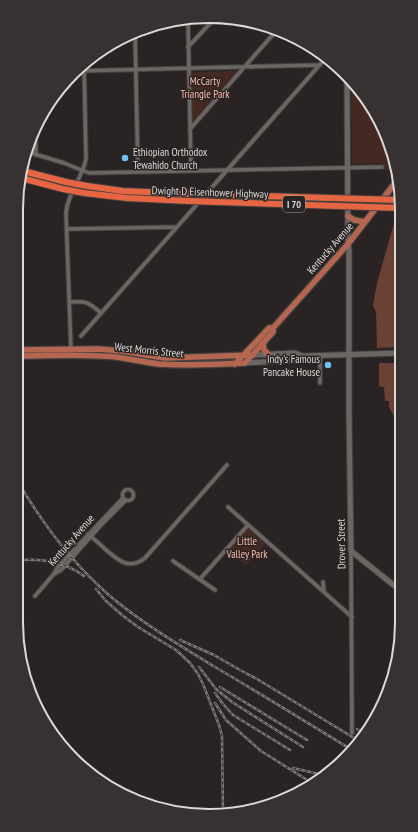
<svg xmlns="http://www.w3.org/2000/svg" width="418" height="832" viewBox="0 0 418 832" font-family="'PT Sans Narrow',sans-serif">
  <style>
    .green { fill: #442922 }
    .forest { fill: #6b4136 }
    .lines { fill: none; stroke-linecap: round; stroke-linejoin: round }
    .street-casing { stroke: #423f3e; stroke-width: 5.5 }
    .secondary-casing { stroke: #423f3e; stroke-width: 7 }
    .primary-casing { stroke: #423f3e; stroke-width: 8 }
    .highway-casing { stroke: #423f3e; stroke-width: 8 }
    .street { stroke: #6b6664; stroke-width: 3.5 }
    .secondary { stroke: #6b6664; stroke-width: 5 }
    .primary { stroke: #b56651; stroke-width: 5.5 }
    .highway { stroke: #e66644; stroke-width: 6 }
    .rail-casing { stroke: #7d7978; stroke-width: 2.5 }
    .rail { stroke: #292423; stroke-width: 1; stroke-dasharray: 3; stroke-linecap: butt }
    .highway-bridge-casing { stroke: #423f3e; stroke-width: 8; stroke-linecap: butt }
    .highway-bridge { stroke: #e66644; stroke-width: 6 }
    .poi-dot { fill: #6dc2f3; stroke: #292423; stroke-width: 1.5 }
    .labels { text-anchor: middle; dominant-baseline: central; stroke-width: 3; stroke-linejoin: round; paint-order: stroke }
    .shield { fill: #292423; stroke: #a6a3a2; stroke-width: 1 }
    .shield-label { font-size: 10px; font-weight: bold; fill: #dcd9d8 }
    .park-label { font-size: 11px; fill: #f9bcac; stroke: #292423 }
    .poi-label { font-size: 11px; fill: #dcd9d8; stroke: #292423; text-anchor: start }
    .street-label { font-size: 11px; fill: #dcd9d8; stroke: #292423 }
    .rim { fill: none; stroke: #dcd9d8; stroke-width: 2 }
  </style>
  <rect width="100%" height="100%" fill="#292423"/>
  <path class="green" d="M236 71V73L232 78 195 120H192L190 73 196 72Z
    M351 83 362 92 387 135 397 170H382V163L352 164Z
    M248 529 265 544 246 565 229 550Z"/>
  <path class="forest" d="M397 213H400L401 347 377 348 376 312 373 306 377 283Z
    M379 363H401V436L397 422 389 407V401H385L384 387 379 386Z"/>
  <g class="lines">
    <g class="street-casing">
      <path id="street" d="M188 21 191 171
        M135 33 138 172
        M188 47 216 17
        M76 71 320 65
        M35 125 36 155
        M190 129 276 31
        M28 152 64 163 89 173 382 167
        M67 229 177 227
        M69 302C87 301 88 302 101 313
        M81 336 324 60
        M71 350 66 213C68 192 82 179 86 159L84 63
        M320 356V383
        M122.5 495a5.5 5.5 0 1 1 11 0a5.5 5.5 0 1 1-11 0Z
        M228 507 352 617
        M88 534C94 539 100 544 105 549 118 560 129 571 145 558L227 465
        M351 551 352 733
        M173 561 215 590
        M54 574 61 570 101 525 126 500
        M200 579 248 525
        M323 582 324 592
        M35 596 53 575 57 568 123 498"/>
    </g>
    <g class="secondary-casing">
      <path id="secondary" d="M347 79 348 244 349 249V414L351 551 401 591
        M253 355 295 353 303 356 401 353
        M245 363 296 360 303 356"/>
    </g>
    <g class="primary-casing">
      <path id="primary" d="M348 216 354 220 365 222
        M263 344 264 350 268 354
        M16 350 98 349 122 351 165 358 253 355
        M16 356C45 356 73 354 102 356 121 356 140 362 159 364 187 366 217 364 245 363L273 332V328L348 244 399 178
        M235 364 256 342 269 328H273"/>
    </g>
    <g class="highway-casing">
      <path id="highway" d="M23 171 66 182
        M21 178 63 189
        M87 186 123 191 194 194
        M84 193 127 198 188 201"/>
    </g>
    <use href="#street" class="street"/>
    <use href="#secondary" class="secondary"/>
    <use href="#primary" class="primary"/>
    <use href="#highway" class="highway"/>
    <g class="rail-casing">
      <path id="rail" d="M16 478C41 522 71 562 110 596 142 623 179 645 215 667 261 694 306 722 352 750
        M16 561C39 557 66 562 84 576
        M96 589 106 601 122 615 138 627 176 650 190 663 198 674 203 684 219 725 222 736 223 814
        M180 640 214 655 240 670 257 679 359 741
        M199 667 216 689 232 702 303 747
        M220 687 307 740
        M215 693 223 704 233 715 290 750
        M215 703 226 720 261 751 312 783
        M357 729 364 734
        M293 768 323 775"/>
    </g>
    <use href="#rail" class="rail"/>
    <g class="highway-bridge-casing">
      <path id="highway-bridge" d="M66 182 87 186
        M63 189 84 193
        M194 194 400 200
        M188 201 400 208"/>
    </g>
    <use href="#highway-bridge" class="highway-bridge"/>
  </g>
  <g class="poi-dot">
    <circle cx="125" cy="158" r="4"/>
    <circle cx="328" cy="365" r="4"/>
  </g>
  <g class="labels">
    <rect class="shield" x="283" y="196" width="22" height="16" rx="3"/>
    <g class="shield-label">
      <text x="294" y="204">I 70</text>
    </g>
    <g class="park-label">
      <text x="205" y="81">McCarty<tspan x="205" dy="13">Triangle Park</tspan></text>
      <text x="247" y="541">Little<tspan x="247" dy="13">Valley Park</tspan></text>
    </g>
    <g class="poi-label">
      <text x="133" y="152">Ethiopian Orthodox<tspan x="133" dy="13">Tewahido Church</tspan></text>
      <text x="320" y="359" text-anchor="end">Indy's Famous<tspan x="320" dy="13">Pancake House</tspan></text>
    </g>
    <g class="street-label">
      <text transform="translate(210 192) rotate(2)">Dwight D Eisenhower Highway</text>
      <text transform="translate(330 248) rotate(-49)">Kentucky Avenue</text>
      <text transform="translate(149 350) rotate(6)">West Morris Street</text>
      <text transform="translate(71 540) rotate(-49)">Kentucky Avenue</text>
      <text transform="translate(341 544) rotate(-91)">Drover Street</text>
    </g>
  </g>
  <path d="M0 0H418V832H0ZM209 23H209A186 186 0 0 1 395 209V623A186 186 0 0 1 209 809H209A186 186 0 0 1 23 623V209A186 186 0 0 1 209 23Z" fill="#373231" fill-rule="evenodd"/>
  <path class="rim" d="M209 23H209A186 186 0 0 1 395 209V623A186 186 0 0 1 209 809H209A186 186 0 0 1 23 623V209A186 186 0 0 1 209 23Z"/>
</svg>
